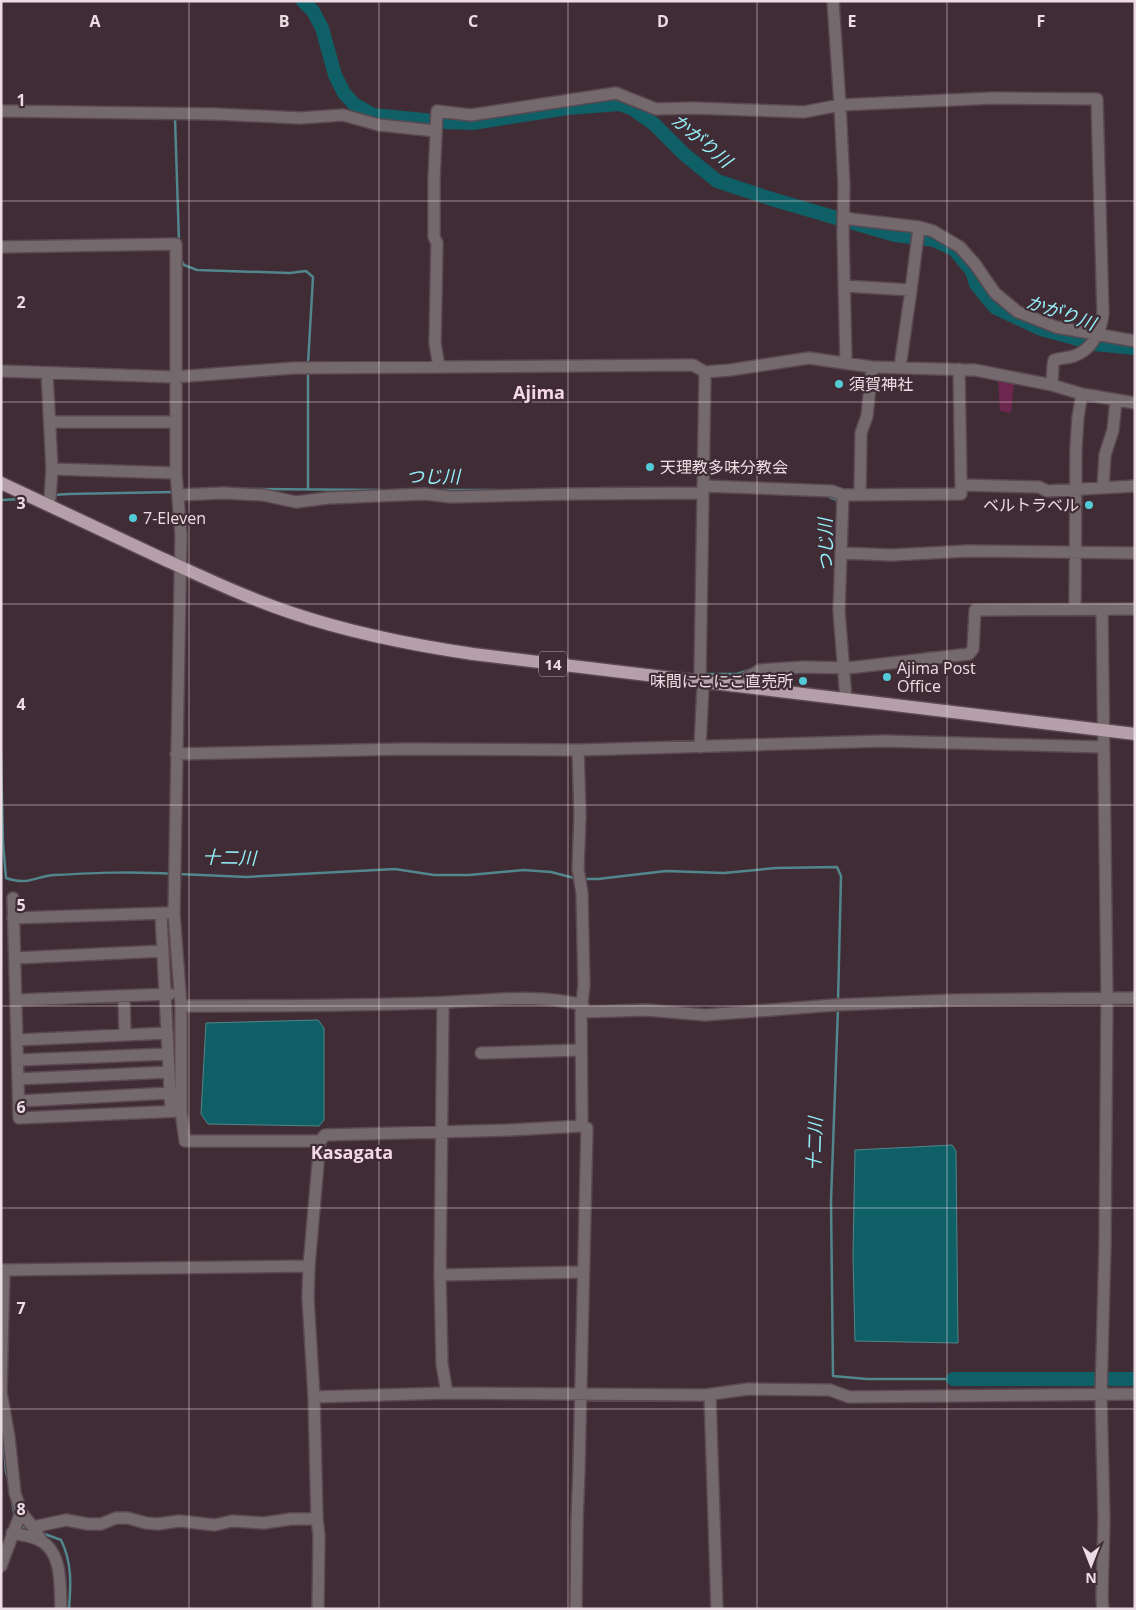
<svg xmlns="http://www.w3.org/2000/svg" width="1136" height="1610" viewBox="0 0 1136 1610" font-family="'Open Sans','Noto Sans JP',sans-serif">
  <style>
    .green { fill: #6d264d }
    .water { fill: #0f6066; stroke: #51868c }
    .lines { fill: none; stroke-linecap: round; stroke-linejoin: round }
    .stream { stroke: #51868c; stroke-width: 2.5 }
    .river { stroke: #0f6066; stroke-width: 14 }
    .minor-casing { stroke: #5b4851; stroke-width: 14 }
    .major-casing { stroke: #5b4851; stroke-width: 15 }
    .minor { stroke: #746a6e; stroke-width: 11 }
    .major { stroke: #b5a0a9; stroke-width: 12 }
    .grid { fill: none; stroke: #ebdde3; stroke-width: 1; stroke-opacity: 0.55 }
    .poi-dot { fill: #52cbd7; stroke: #402c35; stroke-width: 2 }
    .labels { text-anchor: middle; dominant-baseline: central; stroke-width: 4.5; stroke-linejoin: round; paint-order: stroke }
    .shield { fill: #402c35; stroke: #b8a8af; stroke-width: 1 }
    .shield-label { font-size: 15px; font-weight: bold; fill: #ebdde3 }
    .poi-label { font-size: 16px; fill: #ebdde3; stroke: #402c35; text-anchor: start }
    .water-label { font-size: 18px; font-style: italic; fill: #94f1fa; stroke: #402c35 }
    .neighbourhood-label { font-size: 18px; font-weight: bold; fill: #f4d9e5; stroke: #402c35 }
    .grid-label { font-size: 16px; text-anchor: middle; font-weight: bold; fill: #ebdde3; stroke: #402c35; stroke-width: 4.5; stroke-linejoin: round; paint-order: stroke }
  </style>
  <rect width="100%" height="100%" fill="#402c35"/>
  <path class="green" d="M998 378 1014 382 1011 413 1000 411Z"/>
  <path class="water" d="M318 1020 324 1028V1120L319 1126 208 1124 201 1114 206 1023Z
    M952 1145 956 1151 958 1343 855 1341 853 1255 855 1150Z"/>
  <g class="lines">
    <path class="stream" d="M175 118 179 242
      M181 260 184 265 197 270 290 273 306 271 313 277 308 364
      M602 488H677
      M250 489 382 490
      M308 489V372
      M440 490H497
      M53 495 68 494 174 492
      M827 496 837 500V503
      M1 500 22 499
      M926 653 940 652
      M705 674H737L752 669
      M1 755 3 843 6 878C29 886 35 876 55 875 94 873 134 871 173 874
      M178 874 247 877 395 869 434 875H469L523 870 551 872 574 878
      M584 879H598L666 871 724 873 776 868 837 867 841 876 838 1002
      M838 1008 831 1201 833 1376 867 1379H953
      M3 1433 6 1472 9 1482
      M12 1502 14 1512 16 1516
      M21 1523 25 1529 29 1530
      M42 1533 61 1540C72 1562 71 1584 69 1609"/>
    <path class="river" d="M303 1 313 11 322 28 335 75 344 93 354 104 373 115 444 122 473 123 568 108 620 104 633 109 654 124 684 154 717 181 775 200 895 235 934 240 954 249 972 271 976 284 987 298 996 308 1041 329 1078 339 1094 344 1135 348
      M953 1379H1135"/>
    <g class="minor-casing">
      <path id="minor" d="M833 1 840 105 844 186 843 233 846 363
        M1 111 215 114 300 118 343 115 379 125 436 131
        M843 216 851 219 919 227 933 231 960 247 975 264 995 293 1018 312 1056 327 1135 341
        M1 247 176 244V473L181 535 174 913 181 1006V1111L185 1141H320
        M844 286 911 290 900 367
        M911 290 919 227
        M439 367 435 343 437 243 434 237V180L437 111 471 115 616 93 656 109 693 108 804 112 840 105 994 98 1097 99 1103 314C1101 331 1092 350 1074 356 1068 358 1061 358 1054 360L1053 365 1052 385
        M959 369 961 485
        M1 371 175 377 294 368 693 365 705 372 730 370 809 358 872 367 975 370 1052 385 1082 394 1135 403
        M47 373 52 469 176 473
        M51 422H175
        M703 486 832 491 843 495 961 494V485L1039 487 1047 491 1135 486
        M1103 487 1105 455 1113 430 1116 400
        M860 494 861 433 867 416 872 367
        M178 495 224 493 263 495 296 502 328 498 425 494 451 497 568 494 703 493
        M843 495 839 611 846 699
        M48 505 50 498 52 469
        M841 553 892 555 968 551 1135 553
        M1075 608 1076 448 1078 417 1082 394
        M1102 609 1107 997 1105 1245 1101 1395 1104 1519 1102 1598 1103 1609
        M732 686 760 670 804 667 848 668 969 654 973 649 975 610 1135 609
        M700 747 703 686 700 678 705 372
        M578 750 580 815 578 869 582 893 584 985 581 1012 582 1126
        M176 754 405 749 578 750 885 741 1103 747
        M13 898 19 1118 181 1111
        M161 914 171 1111
        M13 918 167 913
        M15 958 163 951
        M124 996 125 1035
        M16 1000 170 994
        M443 1003 440 1275 583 1272
        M181 1006C263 1006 345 1006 428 1003 478 1002 533 992 583 1005
        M581 1012 647 1010 705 1015 835 1005 953 1000 1135 998
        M17 1040 167 1033
        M481 1053 581 1050
        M18 1060 168 1054
        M18 1079 169 1072
        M19 1101 170 1093
        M1 1270 309 1266
        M4 1270 1 1392 9 1437 15 1493 21 1512 33 1527 41 1540
        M440 1275 442 1364 447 1393
        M710 1395 717 1609
        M314 1397 447 1393 705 1395 748 1389 830 1390 849 1397 1135 1394
        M33 1527 66 1520 88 1524H101L116 1518H128L146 1523 158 1524 179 1521 215 1525 232 1521 264 1523 291 1519H317
        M12 1533C21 1535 32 1536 39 1540 63 1551 60 1587 61 1609
        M1 1566 21 1512
        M318 1609 319 1536 317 1519 314 1397 308 1298 309 1266 320 1141 325 1135 510 1130 582 1126 587 1128 579 1468 577 1522 576 1609"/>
    </g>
    <g class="major-casing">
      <path id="major" d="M1 483C54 508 107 533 159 557 203 577 247 598 292 613 351 633 412 645 473 654L1135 734"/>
    </g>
    <use href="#minor" class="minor"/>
    <use href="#major" class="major"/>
  </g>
  <path class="grid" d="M189 1V1609M379 1V1609M568 1V1609M757 1V1609M947 1V1609M1 201H1135M1 402H1135M1 604H1135M1 805H1135M1 1006H1135M1 1208H1135M1 1409H1135"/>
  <g class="poi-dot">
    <circle cx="839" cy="384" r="5"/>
    <circle cx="650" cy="467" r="5"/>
    <circle cx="1089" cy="505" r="5"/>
    <circle cx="133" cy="518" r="5"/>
    <circle cx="887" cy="677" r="5"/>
    <circle cx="803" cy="681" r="5"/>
  </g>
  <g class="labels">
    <rect class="shield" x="539" y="651.5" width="28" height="25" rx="4"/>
    <g class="shield-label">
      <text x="553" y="664">14</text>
    </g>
    <g class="poi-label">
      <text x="849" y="384">須賀神社</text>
      <text x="660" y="467">天理教多味分教会</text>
      <text x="1079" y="505" text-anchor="end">ベルトラベル</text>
      <text x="143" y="518">7-Eleven</text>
      <text x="897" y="668">Ajima Post<tspan x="897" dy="18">Office</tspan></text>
      <text x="793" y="681" text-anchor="end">味間にこにこ直売所</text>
    </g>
    <g class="water-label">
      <text transform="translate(702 140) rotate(40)">かがり川</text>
      <text transform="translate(1061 312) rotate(19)">かがり川</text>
      <text x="433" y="476">つじ川</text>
      <text transform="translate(825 545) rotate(-91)">つじ川</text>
      <text transform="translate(229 857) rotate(1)">十二川</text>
      <text transform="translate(814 1144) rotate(-88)">十二川</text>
    </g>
    <g class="neighbourhood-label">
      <text x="539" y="392">Ajima</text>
      <text x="352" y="1152">Kasagata</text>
    </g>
  </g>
  <g class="grid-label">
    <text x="95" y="27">A</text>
    <text x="284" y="27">B</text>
    <text x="473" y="27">C</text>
    <text x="663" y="27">D</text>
    <text x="852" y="27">E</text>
    <text x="1041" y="27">F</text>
    <text x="21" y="106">1</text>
    <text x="21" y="308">2</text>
    <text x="21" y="509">3</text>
    <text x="21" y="710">4</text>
    <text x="21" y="911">5</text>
    <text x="21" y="1113">6</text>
    <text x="21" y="1314">7</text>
    <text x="21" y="1515">8</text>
  </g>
  <rect width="1136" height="1610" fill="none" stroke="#ebdde3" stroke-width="5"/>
  <g transform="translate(1091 1565) rotate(180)" stroke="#402c35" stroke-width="4" paint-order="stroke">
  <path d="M0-4L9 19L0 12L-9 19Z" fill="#ebdde3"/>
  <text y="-8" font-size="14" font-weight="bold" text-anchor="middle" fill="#ebdde3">N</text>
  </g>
</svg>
